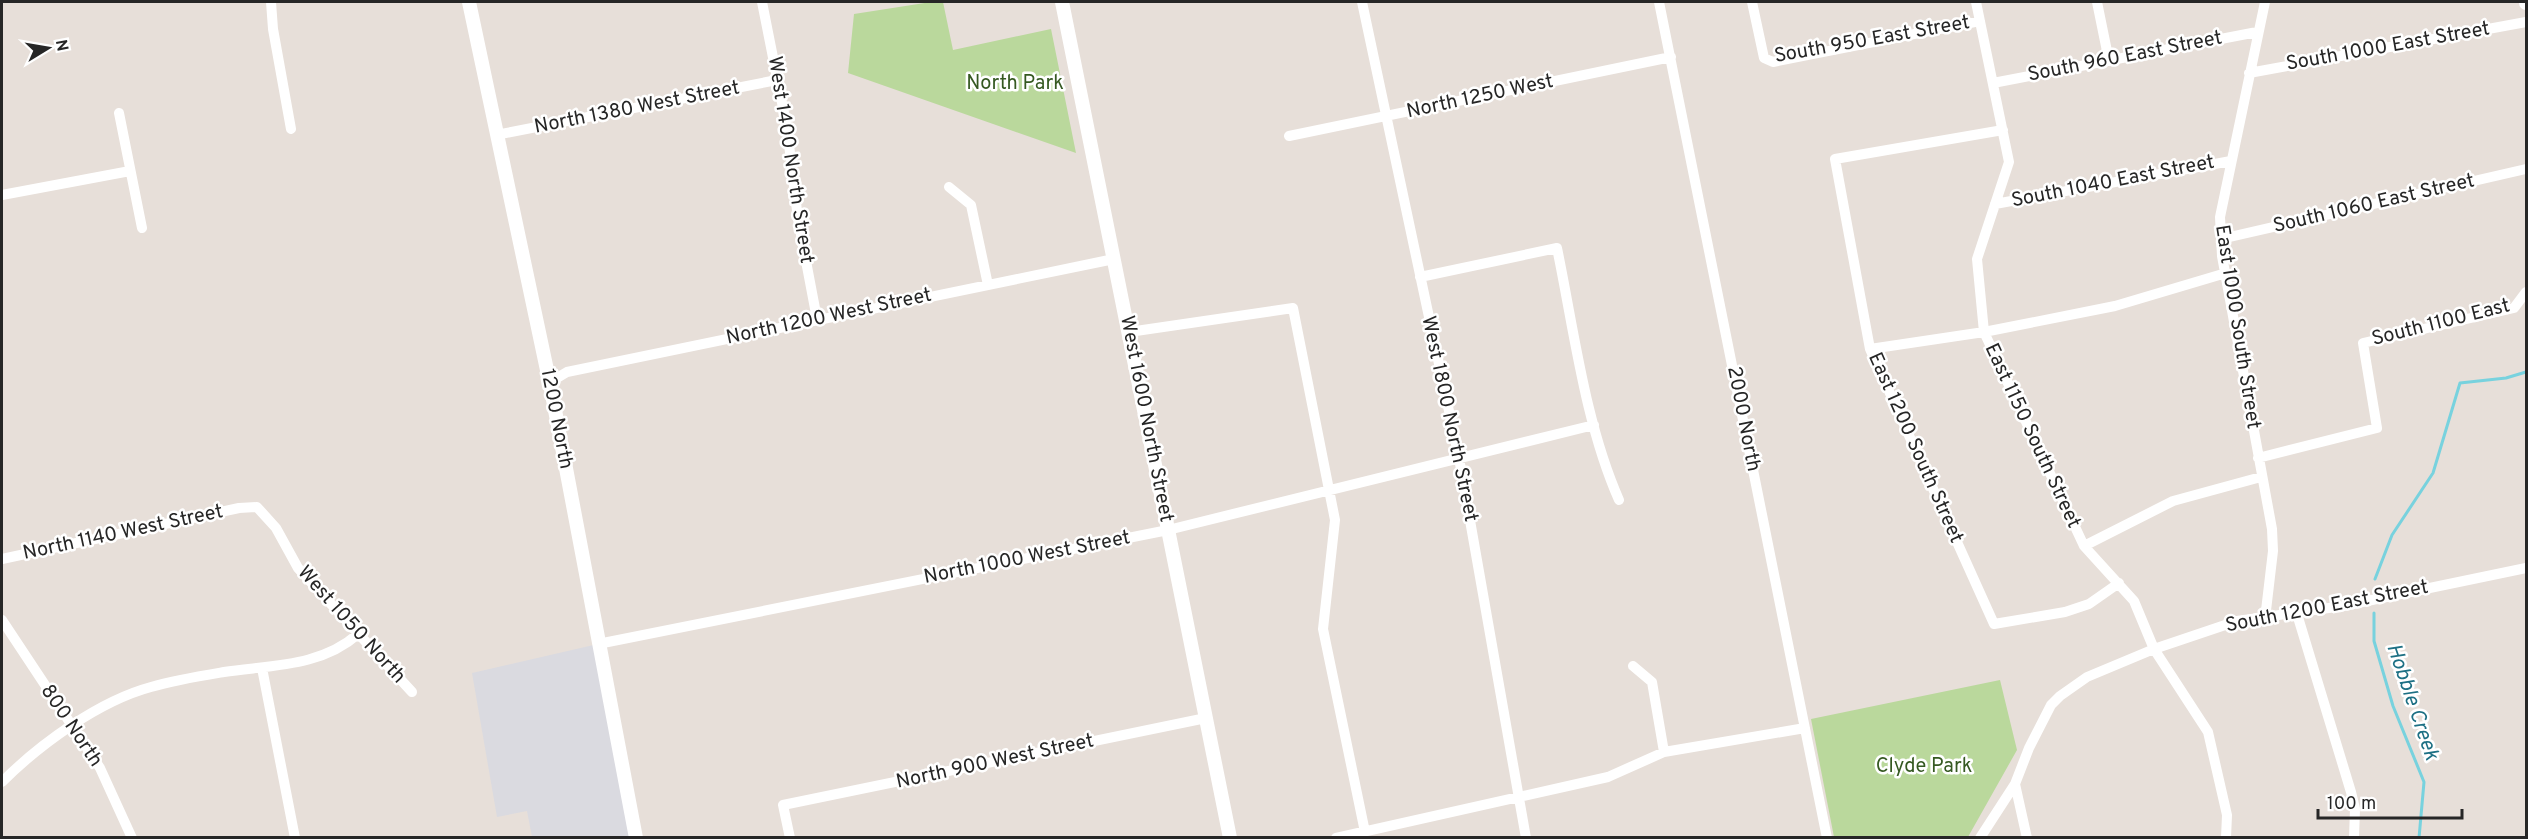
<svg xmlns="http://www.w3.org/2000/svg" width="2528" height="839" viewBox="0 0 2528 839" font-family="Overpass,sans-serif">
  <style>
    .industrial { fill: #dadae0 }
    .green { fill: #bad89c }
    .lines { fill: none; stroke-linecap: round; stroke-linejoin: round }
    .stream { stroke: #78d2de; stroke-width: 3 }
    .street { stroke: #fff; stroke-width: 10 }
    .secondary { stroke: #fff; stroke-width: 14 }
    .labels { text-anchor: middle; dominant-baseline: central; stroke-width: 5; stroke-linejoin: round; paint-order: stroke }
    .street-label { font-size: 20px; fill: #262626; stroke: #fff }
    .park-label { font-size: 20px; fill: #355921; stroke: #fff }
    .water-label { font-size: 21px; font-style: italic; fill: #1d7084; stroke: #fff }
  </style>
  <rect width="100%" height="100%" fill="#e7dfd9"/>
  <path class="industrial" d="M598 644 636 837H532L527 811 497 817 472 673Z"/>
  <path class="green" d="M931 2H943L953 50 1051 29 1076 153 848 73 854 14Z
    M2000 680 2017 750 1968 837H1834L1811 719Z"/>
  <g class="lines">
    <path class="stream" d="M2375 579 2392 535 2433 473 2460 383 2506 378 2526 372
      M2374 613V641L2393 706 2424 782 2419 838"/>
    <path class="street" d="M271 2 273 29 291 129
      M762 2 787 128 798 219 817 319
      M1362 2 1459 458 1526 838
      M1659 2 1827 838
      M1752 2 1764 58 1773 62 1980 21
      M1976 2 2009 162 1977 259 1984 332 2084 546 2134 601 2154 649 2208 732 2227 815 2226 838
      M2097 2 2109 61
      M2265 2 2220 217 2222 256 2272 529 2273 551 2265 619
      M2249 73 2526 22
      M1993 83 2257 32
      M119 113 142 228
      M2003 130 1835 159 1870 349 1994 624 2065 612 2089 604 2119 583
      M496 135 777 80
      M1289 136 1671 57
      M949 187 971 205 988 285
      M2 195 130 171
      M1995 204 2231 161
      M2221 239 2526 169
      M1420 277 1557 248C1574 330 1585 423 1619 500
      M1129 332 1293 308 1335 520 1323 629 1365 832
      M1870 349 1984 332 2115 306 2226 273
      M551 389 557 378 567 372 1114 259
      M2258 458 2377 428 2363 343 2514 308 2526 292
      M2084 546 2173 501 2261 477
      M2 559 239 508 257 507 276 528 298 568 412 692
      M2297 614 2351 792 2355 809 2354 838
      M2 620 100 768 132 838
      M598 644 1168 530 1594 425
      M1633 666 1652 682 1664 752
      M262 668 295 838
      M2 782C40 744 99 701 151 687 175 680 200 676 224 672 270 665 321 667 358 634
      M2015 784 2027 838
      M790 838 783 805 1206 718
      M1336 838 1608 777 1664 752 1805 728
      M1980 838 2015 784 2029 748 2051 705 2060 696 2087 677 2154 649 2237 621 2343 606 2526 568"/>
    <path class="secondary" d="M469 2 551 389 636 838
      M1062 2 1230 838
      M2526 2V3"/>
  </g>
  <g class="labels">
    <g class="street-label">
      <text transform="translate(1872 40) rotate(-10)">South 950 East Street</text>
      <text transform="translate(2388 47) rotate(-10)">South 1000 East Street</text>
      <text transform="translate(2125 57) rotate(-11)">South 960 East Street</text>
      <text transform="translate(1480 97) rotate(-12)">North 1250 West</text>
      <text transform="translate(637 108) rotate(-11)">North 1380 West Street</text>
      <text transform="translate(790 160) rotate(81)">West 1400 North Street</text>
      <text transform="translate(2113 182) rotate(-11)">South 1040 East Street</text>
      <text transform="translate(2374 204) rotate(-13)">South 1060 East Street</text>
      <text transform="translate(829 317) rotate(-12)">North 1200 West Street</text>
      <text transform="translate(2441 323) rotate(-14)">South 1100 East</text>
      <text transform="translate(2237 327) rotate(81)">East 1000 South Street</text>
      <text transform="translate(556 419) rotate(79)">1200 North</text>
      <text transform="translate(1146 419) rotate(79)">West 1600 North Street</text>
      <text transform="translate(1449 419) rotate(78)">West 1800 North Street</text>
      <text transform="translate(1743 419) rotate(79)">2000 North</text>
      <text transform="translate(2032 436) rotate(65)">East 1150 South Street</text>
      <text transform="translate(1915 448) rotate(66)">East 1200 South Street</text>
      <text transform="translate(123 533) rotate(-12)">North 1140 West Street</text>
      <text transform="translate(1027 558) rotate(-11)">North 1000 West Street</text>
      <text transform="translate(2327 607) rotate(-11)">South 1200 East Street</text>
      <text transform="translate(351 625) rotate(48)">West 1050 North</text>
      <text transform="translate(71 726) rotate(56)">800 North</text>
      <text transform="translate(995 762) rotate(-12)">North 900 West Street</text>
    </g>
    <g class="park-label">
      <text x="1015" y="84">North Park</text>
      <text x="1924" y="767">Clyde Park</text>
    </g>
    <g class="water-label">
      <text transform="translate(2412 702) rotate(71)">Hobble Creek</text>
    </g>
  </g>
  <rect width="2528" height="839" fill="none" stroke="#262626" stroke-width="6"/>
  <g transform="translate(48 48) rotate(79)" stroke="#ffffff" stroke-width="4.5" paint-order="stroke">
  <path d="M0-4.5L10 22L0 15L-10 22Z" fill="#262626"/>
  <text y="-9" font-size="16" font-weight="bold" text-anchor="middle" fill="#262626">N</text>
  </g>
  <path d="M2318 809v9h144v-9" fill="none" stroke="#262626" stroke-width="3"/>
  <text x="2327" y="809" font-size="18" fill="#262626" stroke="#ffffff" stroke-width="4.5" paint-order="stroke">100 m</text>
</svg>
